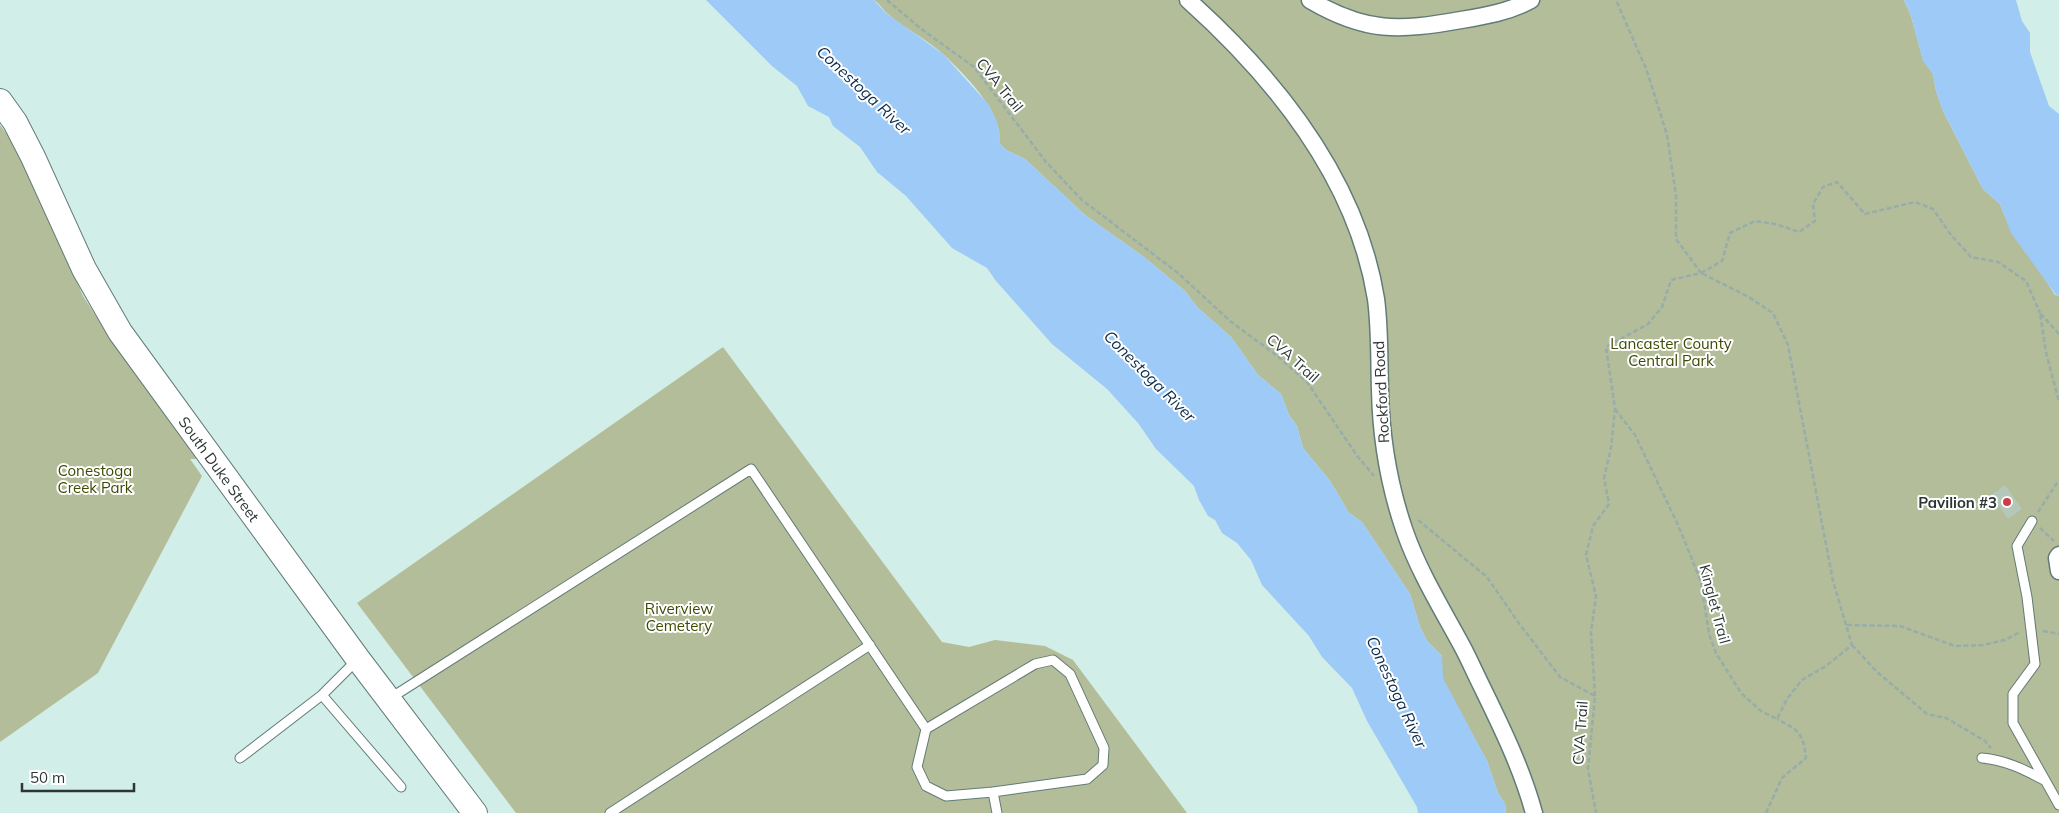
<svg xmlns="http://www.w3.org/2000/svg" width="2059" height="813" viewBox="0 0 2059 813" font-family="Mulish,sans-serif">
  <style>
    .green { fill: #b4bd9a }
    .water { fill: #9ecaf7 }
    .building { fill: #b4c7b8 }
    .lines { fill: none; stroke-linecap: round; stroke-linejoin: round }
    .service-casing { stroke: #627b77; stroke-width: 11 }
    .minor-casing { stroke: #627b77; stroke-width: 19 }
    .secondary-casing { stroke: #627b77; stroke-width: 26 }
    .path { stroke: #97ada9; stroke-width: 2.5; stroke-dasharray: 5 2.5; stroke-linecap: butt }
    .service { stroke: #fff; stroke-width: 9 }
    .minor { stroke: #fff; stroke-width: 16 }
    .secondary { stroke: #fff; stroke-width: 24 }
    .poi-dot { fill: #cd3d48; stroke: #fff; stroke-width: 2 }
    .labels { text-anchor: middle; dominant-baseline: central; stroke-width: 4; stroke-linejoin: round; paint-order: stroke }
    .street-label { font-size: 15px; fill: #2c3735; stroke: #fff }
    .park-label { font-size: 15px; fill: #3e4902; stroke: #fff }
    .poi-label { font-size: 15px; font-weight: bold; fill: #2c3735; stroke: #fff; text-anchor: end }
    .water-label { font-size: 16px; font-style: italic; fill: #0c2c4a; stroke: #fff }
  </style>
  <rect width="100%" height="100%" fill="#d2eee9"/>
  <path class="green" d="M874 0H1904L1911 16 1923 60 1933 74 1936 91 1943 111 1983 189 2000 204 2005 217 2055 295 2059 296V813H1506L1505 804 1498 793 1487 761 1442 678V656L1427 641 1420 627 1410 594 1362 522 1349 513 1330 481 1303 448 1297 426 1289 415 1281 394 1258 375 1231 337 1197 307 1185 291 1144 257 1085 215 1025 159 1006 150 999 143C1005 114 964 74 944 55 927 39 905 29 888 14 883 10 880 4 874 0Z
    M0 125 12 141 35 185 83 296 116 347 197 459H190L202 476 98 673 0 742Z
    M723 347 942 642 969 647 995 640 1045 646 1073 660 1187 813H516L357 603Z"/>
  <path class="water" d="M706 0H874L886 13 943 54 989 105 997 122 1000 137 999 143 1006 150 1025 159 1085 215 1144 257 1185 291 1197 307 1231 337 1258 375 1281 394 1289 415 1297 426 1303 448 1330 481 1349 513 1362 522 1410 594 1420 627 1427 641 1442 656 1443 678 1487 761 1498 793 1505 804 1506 813H1418L1417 807 1367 721 1352 688 1322 657 1309 636 1262 585 1251 560 1237 543 1222 533 1215 520 1208 516 1199 500 1194 486 1156 449 1138 423 1107 389 1052 344 996 281 987 268 952 248 906 196 877 172 860 147 833 126 829 117 808 106 797 86 772 66Z
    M1904 0H2016L2022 21 2030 33V52L2049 106 2059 114V296L2056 295 2011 233 2000 204 1983 189 1943 111 1936 91 1933 74 1923 61 1911 16Z"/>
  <path class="building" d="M2005 485 2022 509 2008 519 1991 495Z"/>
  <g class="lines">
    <g class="service-casing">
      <path id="service" d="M2032 521 2017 546 2027 597 2035 664 2013 694V723L2059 805
        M358 659 322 695 401 787
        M1053 660 1070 674 1104 748 1103 765 1087 779 993 792 946 796 926 786 917 767 926 729 1035 664Z
        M389 699 751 469 926 729
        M240 758 322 695
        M1982 758C2005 760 2023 769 2044 780
        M993 792 997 813
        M610 813 870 645"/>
    </g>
    <g class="minor-casing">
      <path id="minor" d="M1188 0C1275 78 1357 180 1376 299 1380 329 1379 359 1380 390 1381 439 1389 486 1405 532 1419 572 1442 609 1462 646 1469 659 1475 673 1482 687 1502 728 1522 769 1534 813
        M1310 0C1366 33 1399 31 1461 20 1485 16 1509 12 1531 0
        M2059 555 2057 558 2059 571"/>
    </g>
    <g class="secondary-casing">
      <path id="secondary" d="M0 101 15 122 33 157 84 269 120 332 358 659 475 813"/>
    </g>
    <path class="path" d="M887 0 920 28 974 67 1046 162 1082 200 1178 273 1230 321 1276 355 1307 382 1358 457 1374 476
      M1701 273 1722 261 1730 233 1755 221 1775 224 1799 232 1815 221 1813 204 1823 187 1837 182 1865 214 1915 202 1933 209 1951 235 1971 257 1998 262 2026 281 2040 313
      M2059 334 2040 313 2046 352 2059 402
      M1615 409 1635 435 1679 527 1701 582 1709 634 1716 653 1741 693 1761 711 1777 719 1787 699 1802 680 1826 666 1852 645 1833 581 1788 345 1773 313 1747 296 1701 273
      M2038 512 2059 480
      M1418 520 1487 577 1518 622 1560 677 1595 696 1588 769 1596 813
      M2040 528 2054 541
      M1847 625 1900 626 1955 646 1983 645 2005 640 2020 632
      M2043 631 2059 634
      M1852 645 1877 672 1927 714 1946 718 1985 741 1991 748
      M1595 696 1591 632 1596 596 1586 555 1593 526 1609 504 1604 478 1611 448 1615 409 1606 347 1648 324 1662 307 1671 280 1701 273 1676 239V195L1667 135 1647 71 1616 0
      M1766 813 1782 778 1806 758C1803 732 1799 731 1777 719"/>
    <use href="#service" class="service"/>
    <use href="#minor" class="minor"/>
    <use href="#secondary" class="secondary"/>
  </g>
  <circle class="poi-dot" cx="2007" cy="502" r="5"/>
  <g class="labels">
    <g class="street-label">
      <text transform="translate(1000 85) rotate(51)">CVA Trail</text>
      <text transform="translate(1293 358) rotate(42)">CVA Trail</text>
      <text transform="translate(1381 392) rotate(-93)">Rockford Road</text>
      <text transform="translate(219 469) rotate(54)">South Duke Street</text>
      <text transform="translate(1715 604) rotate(75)">Kinglet Trail</text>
      <text transform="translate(1580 733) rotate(-86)">CVA Trail</text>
    </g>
    <g class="park-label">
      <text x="1671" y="343">Lancaster County<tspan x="1671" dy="17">Central Park</tspan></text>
      <text x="95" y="470">Conestoga<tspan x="95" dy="17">Creek Park</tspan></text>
      <text x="679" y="608">Riverview<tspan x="679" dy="17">Cemetery</tspan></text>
    </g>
    <g class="poi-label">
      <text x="1997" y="502">Pavilion #3</text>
    </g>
    <g class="water-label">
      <text transform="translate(864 90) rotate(43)">Conestoga River</text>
      <text transform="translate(1150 376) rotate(45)">Conestoga River</text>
      <text transform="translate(1397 692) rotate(65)">Conestoga River</text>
    </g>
  </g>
  <path d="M22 783v8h112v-8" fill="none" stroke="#2c3735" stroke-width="2.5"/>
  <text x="30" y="783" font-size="15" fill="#2c3735" stroke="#ffffff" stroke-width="4" paint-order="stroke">50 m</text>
</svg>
